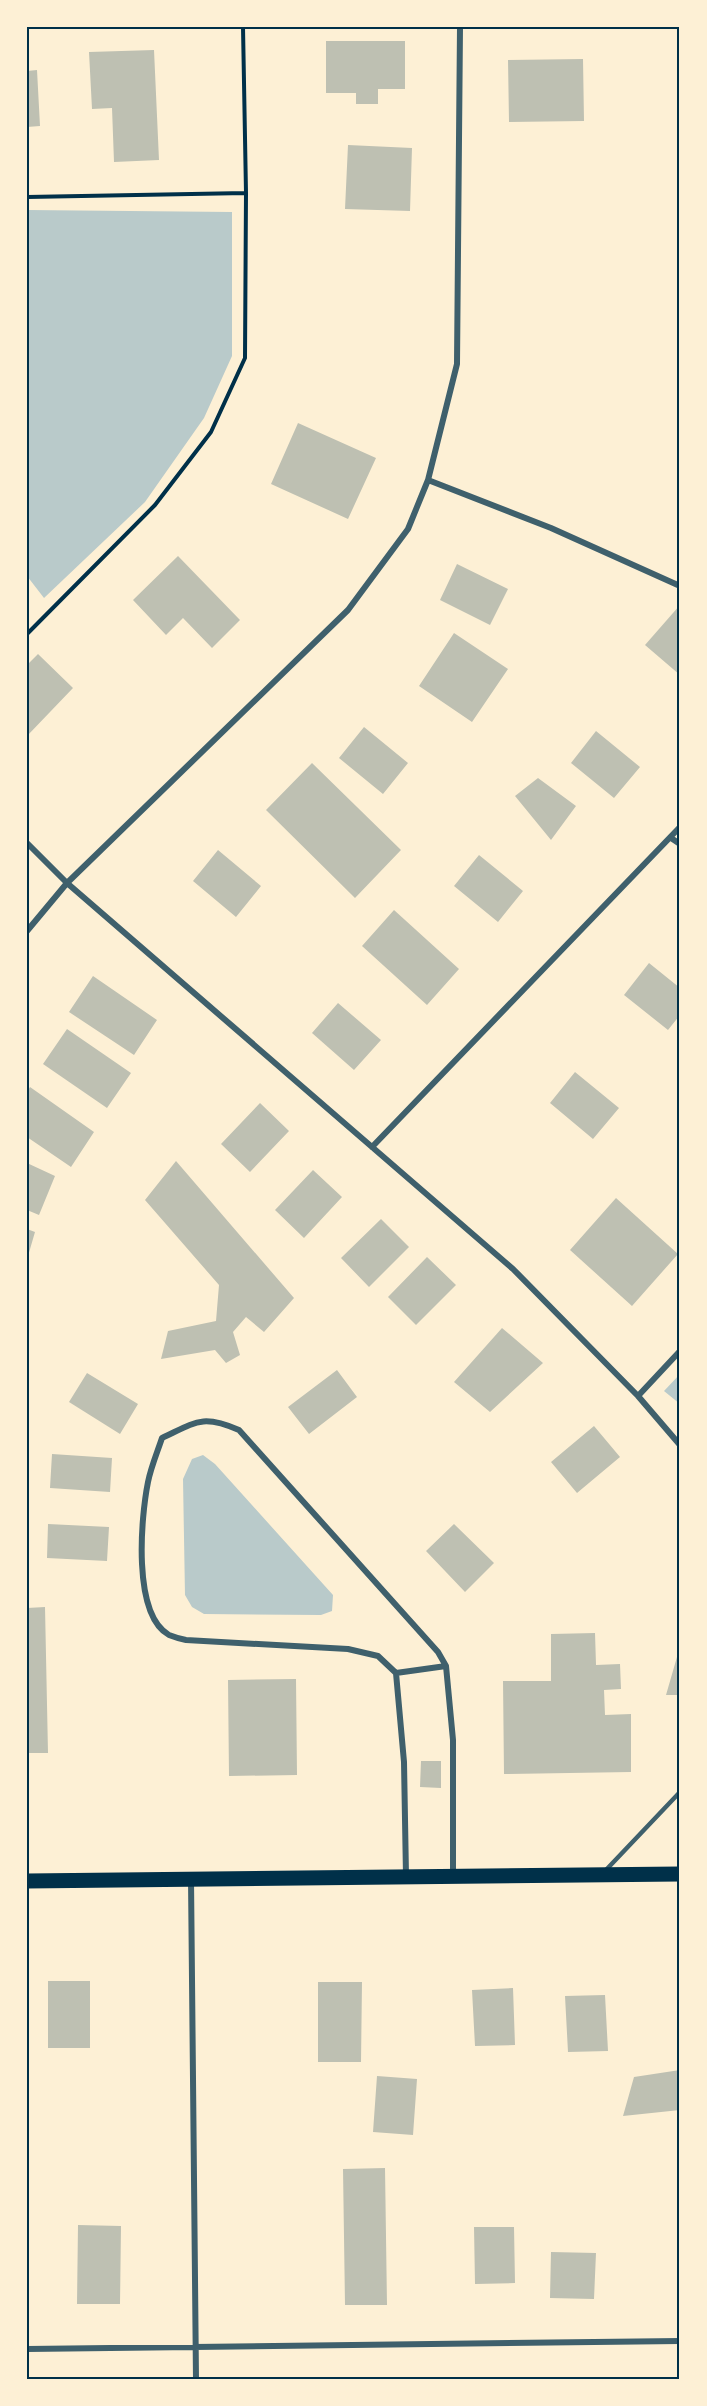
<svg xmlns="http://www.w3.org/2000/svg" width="707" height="2406" viewBox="0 0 707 2406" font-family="'Titillium Web',sans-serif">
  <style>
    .green { fill: #b9caca }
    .building { fill: #bec0b2 }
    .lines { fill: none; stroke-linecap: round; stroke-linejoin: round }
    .path { stroke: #003049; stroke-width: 4 }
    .service { stroke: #3f606c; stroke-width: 4.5 }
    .minor { stroke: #3f606c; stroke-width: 6 }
    .primary { stroke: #003049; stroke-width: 15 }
    .neatline { fill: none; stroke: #003049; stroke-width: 2 }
  </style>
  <rect width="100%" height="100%" fill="#fdf0d5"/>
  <path class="green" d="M27 210 232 212V356L204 418 145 502 44 598 27 576Z
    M680 1374V1404L664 1391Z
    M203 1455 215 1464 333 1595 332 1611 321 1615 204 1614 192 1607 185 1595 183 1479 192 1459Z"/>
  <path class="building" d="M326 41H405V89H378V104H356V93H326Z
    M154 50 159 160 114 162 112 108 92 109 89 52Z
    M583 59 584 121 509 122 508 60Z
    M37 70 40 126 27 127V71Z
    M348 145 412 148 410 211 345 209Z
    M298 423 376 458 348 519 271 484Z
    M178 556 240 620 212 648 183 618 166 635 133 600Z
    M457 564 508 589 490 625 440 600Z
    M680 605V675L645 645Z
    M454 633 508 669 472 722 419 686Z
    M38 654 73 688 27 736V665Z
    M364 727 408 763 383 794 339 758Z
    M596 731 640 767 614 798 571 763Z
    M312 763 401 850 355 898 266 810Z
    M538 778 576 806 551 840 515 796Z
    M218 850 261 886 236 917 193 881Z
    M479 855 523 891 498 922 454 886Z
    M394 910 459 969 427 1005 362 946Z
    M649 963 680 988V1015L668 1030 624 995Z
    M93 976 157 1020 134 1055 69 1012Z
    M338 1003 381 1040 354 1070 312 1033Z
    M67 1029 131 1073 107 1108 43 1064Z
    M575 1072 619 1108 593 1139 550 1103Z
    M30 1087 94 1132 71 1167 27 1137V1092Z
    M260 1103 289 1131 250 1172 221 1144Z
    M176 1161 294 1298 264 1332 246 1317 233 1332 240 1355 226 1363 215 1350 161 1359 168 1331 216 1321 219 1285 145 1200Z
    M27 1163 55 1176 39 1215 27 1210Z
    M313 1170 342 1197 304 1238 275 1210Z
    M616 1198 678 1254 632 1306 570 1250Z
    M381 1219 409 1247 369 1287 341 1258Z
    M27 1229 35 1232 28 1256H27Z
    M427 1257 456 1285 416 1325 388 1297Z
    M502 1328 543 1363 490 1412 454 1382Z
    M337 1370 357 1397 309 1434 288 1407Z
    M87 1373 138 1404 120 1434 69 1402Z
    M594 1426 620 1457 577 1493 551 1462Z
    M52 1454 112 1458 110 1492 50 1488Z
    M48 1524 109 1527 107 1561 47 1558Z
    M454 1524 494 1563 465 1592 426 1551Z
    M45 1607 48 1753H27V1608Z
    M595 1633 596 1665 620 1664 621 1689 604 1690 605 1715 631 1714V1772L504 1774 503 1681H551V1634Z
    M679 1650 680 1695H666Z
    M296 1679 297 1775 229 1776 228 1680Z
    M421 1761H441V1788L420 1787Z
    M48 1981H90V2048H48Z
    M318 1982H362L361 2062H318Z
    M513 1988 515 2045 475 2046 472 1990Z
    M605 1995 608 2051 568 2052 565 1996Z
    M680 2070V2110L623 2116 634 2077Z
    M377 2076 417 2079 413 2135 373 2132Z
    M385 2168 387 2305H345L343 2169Z
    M78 2225 121 2226 120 2304H77Z
    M474 2227H514L515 2283 475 2284Z
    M551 2252 596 2253 594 2299 550 2298Z"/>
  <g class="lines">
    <path class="path" d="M27 197 246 193
      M27 634 155 505 211 432 245 358 246 193 243 27"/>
    <path class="service" d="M605 1871 680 1792"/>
    <path class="minor" d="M428 480 551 528 680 586
      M671 838 680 844
      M27 843 67 883 513 1269 638 1396 680 1445
      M27 931 67 883 348 610 408 529 428 480 457 364 460 27
      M372 1147 680 827
      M638 1396 680 1351
      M396 1673 446 1666
      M406 1876 404 1762 396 1673 378 1656 348 1649 186 1640C181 1639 174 1637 169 1635 132 1614 141 1517 148 1482 151 1467 157 1453 162 1438 196 1422 202 1414 239 1430L438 1652 446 1666 453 1740V1875
      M191 1879 196 2379
      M27 2349 680 2341"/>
    <path class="primary" d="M27 1881 680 1874"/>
  </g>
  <rect width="707" height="2406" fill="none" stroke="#fdf0d5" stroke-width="57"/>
  <rect x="28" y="28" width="650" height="2350" class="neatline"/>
</svg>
